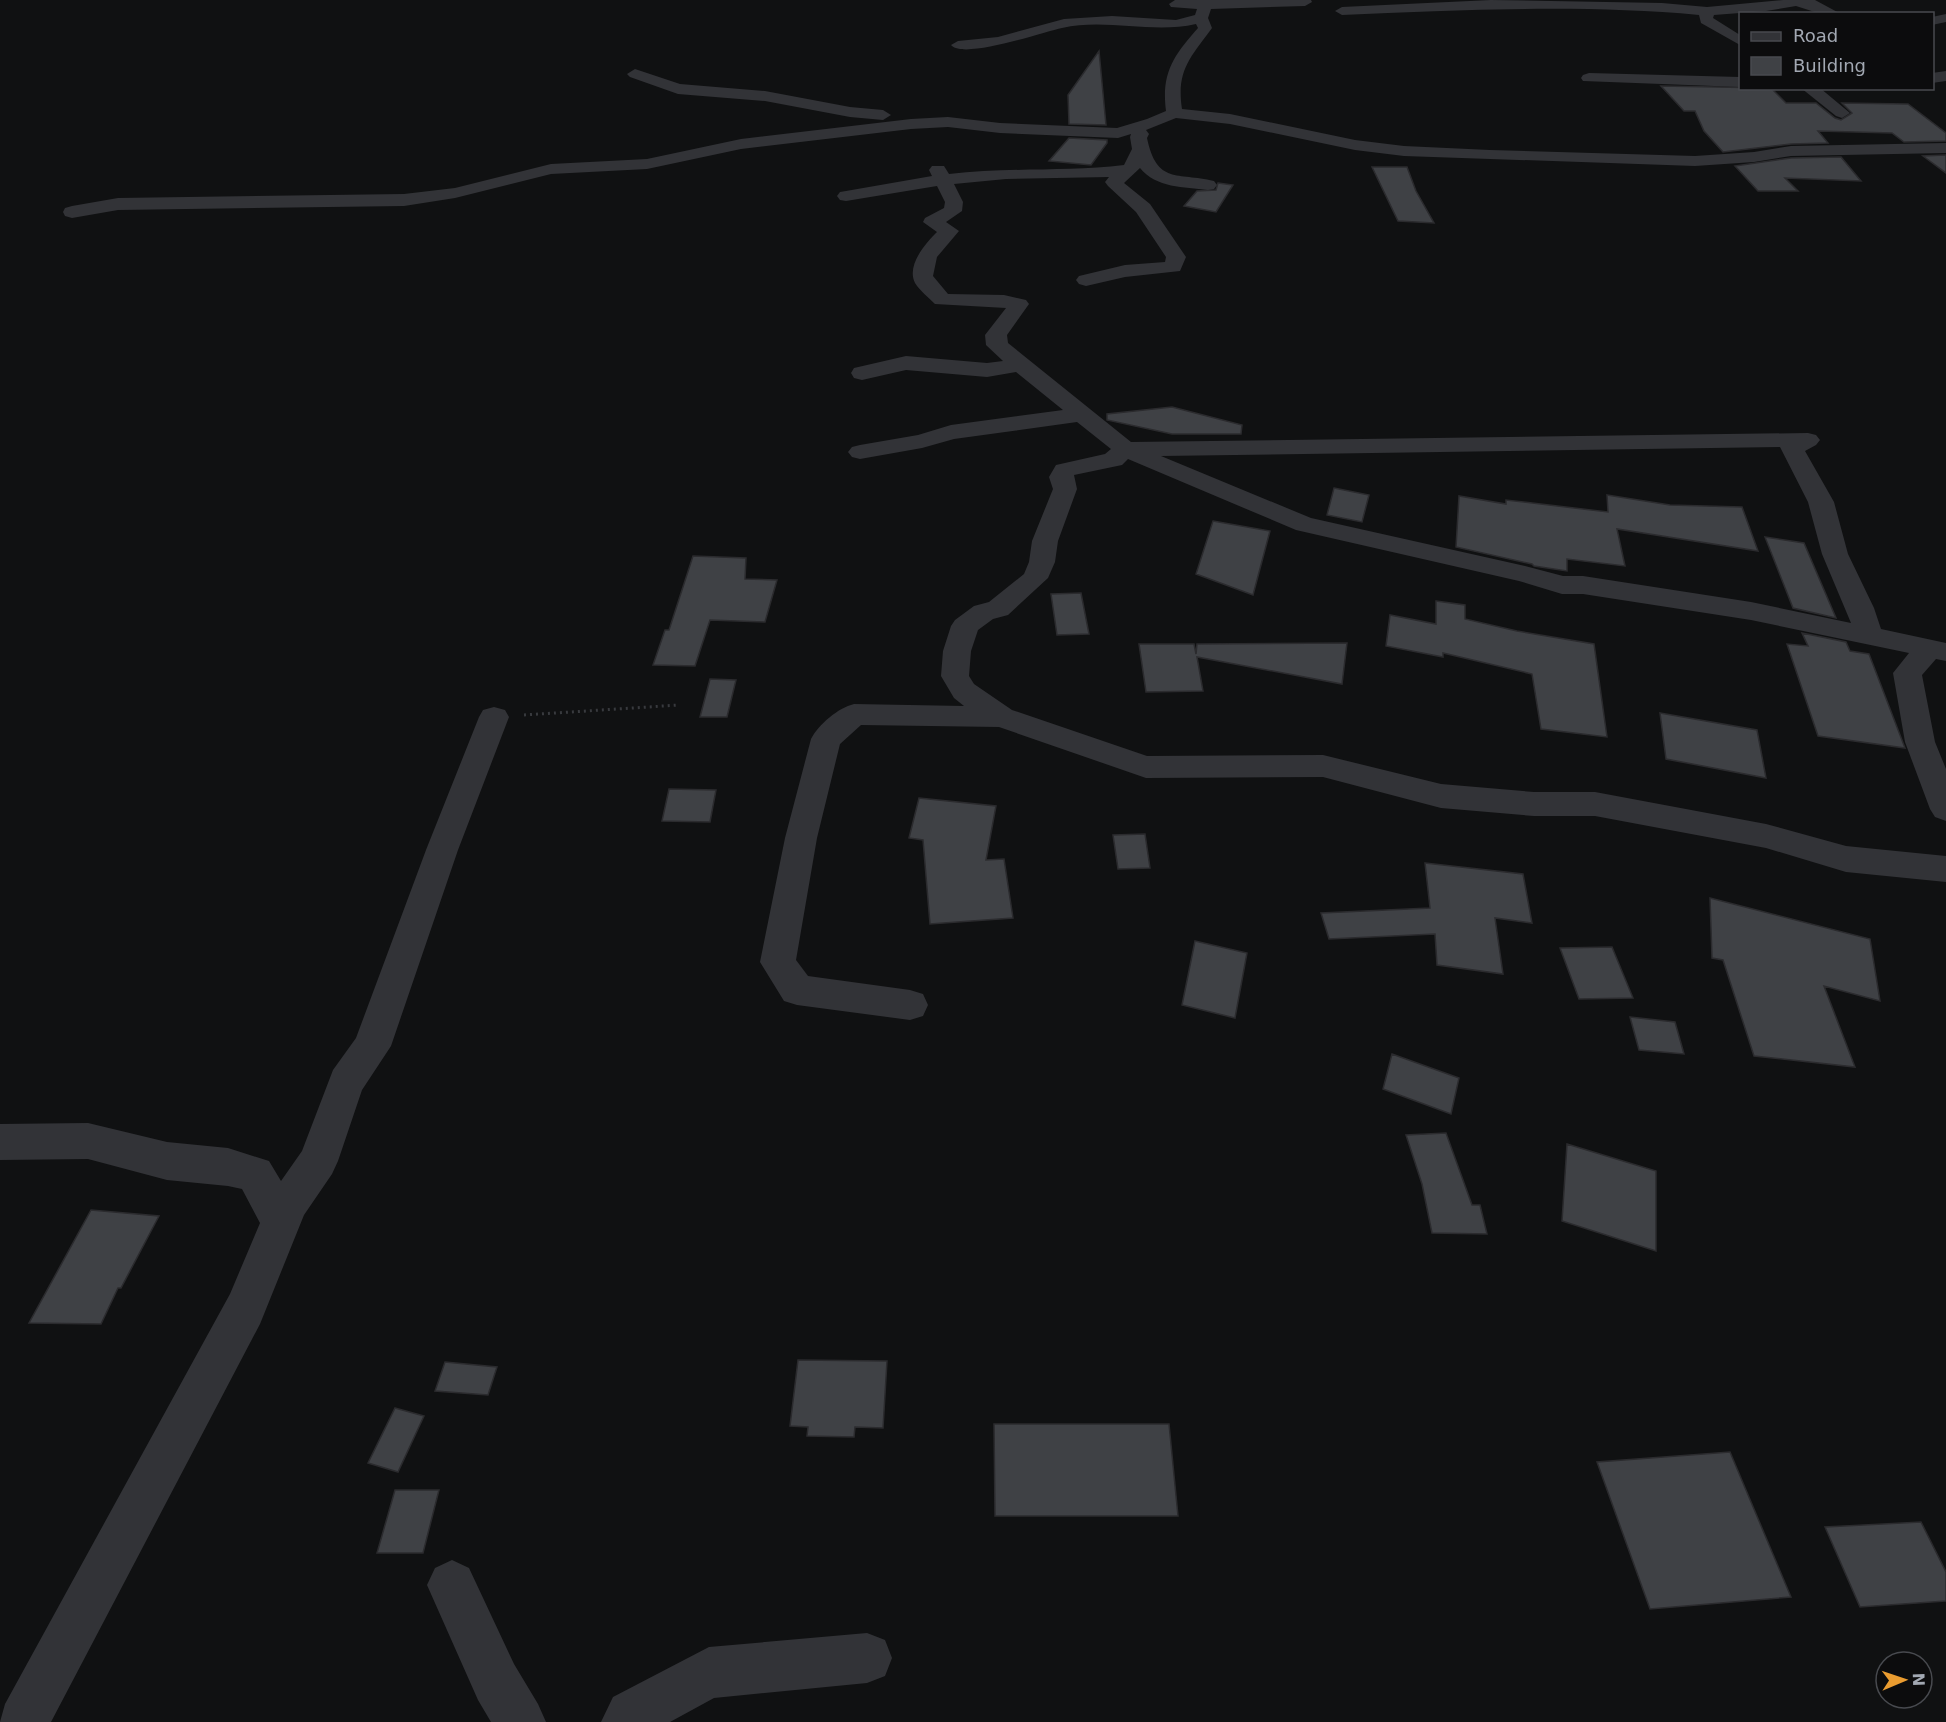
<svg xmlns="http://www.w3.org/2000/svg" width="1946" height="1722" viewBox="0 0 1946 1722" font-family="'DejaVu Sans',sans-serif">
  <style>
    .building { fill: #3f4145; stroke: #2b2b2e; stroke-width: 1.5 }
    .lines { fill: none; stroke-linecap: round; stroke-linejoin: round }
    .path { stroke: #383a3e; stroke-width: 3; stroke-dasharray: 2 4; stroke-linecap: butt }
    .minor { fill: #323337; fill-rule: evenodd }
  </style>
  <rect width="100%" height="100%" fill="#101112"/>
  <path class="building" d="M1099 51 1106 125 1069 124 1068 95Z
    M1661 86 1771 88 1786 103H1816L1835 118 1841 120 1852 113 1842 103 1908 104 1946 133V141L1904 142 1892 133 1818 131 1828 143 1791 144 1723 152 1704 131 1695 111H1684Z
    M1069 138 1107 140V143L1091 165 1049 161Z
    M1946 155V173L1923 156Z
    M1841 157 1861 181 1785 178 1798 191H1758L1735 166 1791 158Z
    M1372 167H1407L1416 191 1434 223 1398 221Z
    M1218 183 1233 185 1216 212 1184 206 1197 191 1216 190Z
    M1172 407 1242 425 1241 434H1172L1107 420V414Z
    M1334 488 1369 495 1362 522 1327 515Z
    M1607 495 1670 505 1742 507 1758 551 1617 529 1625 566 1567 559V571L1534 566 1532 564 1456 547 1459 496 1506 504V500L1608 512Z
    M1213 521 1270 531 1253 595 1196 574Z
    M1765 537 1804 543 1836 618 1793 608Z
    M693 556 746 558 745 579 777 580 765 622 710 620 695 666 653 665 665 630H669Z
    M1081 593 1089 634 1057 635 1051 594Z
    M1436 601 1465 605V619L1517 631 1594 644 1607 737 1541 729 1532 674 1443 653V657L1386 646 1390 615 1436 624Z
    M1802 633 1846 642 1850 651 1869 654 1905 748 1818 736 1787 644 1808 646Z
    M1347 643 1342 684 1197 657 1203 691 1146 692 1139 644H1194L1196 654 1197 644Z
    M710 679 736 680 727 717H700Z
    M1660 713 1757 730 1766 778 1666 759Z
    M669 789 716 790 710 822 662 821Z
    M919 798 996 806 986 860 1004 859 1013 918 930 924 923 840 909 838Z
    M1145 834 1150 868 1118 869 1113 835Z
    M1425 863 1523 874 1532 923 1495 918 1503 974 1437 965 1435 934 1329 939 1321 913 1430 908Z
    M1710 898 1870 939 1880 1001 1824 986 1855 1067 1754 1056 1723 960 1712 958Z
    M1195 941 1247 953 1235 1018 1182 1005Z
    M1612 947 1633 998 1579 999 1560 948Z
    M1630 1017 1675 1022 1684 1054 1639 1050Z
    M1392 1054 1459 1078 1451 1114 1383 1089Z
    M1446 1133 1472 1205H1480L1487 1234 1432 1233 1422 1184 1406 1135Z
    M1567 1144 1656 1171V1251L1562 1221Z
    M91 1210 159 1216 121 1288H118L101 1324 29 1323Z
    M798 1360 887 1361 883 1428 855 1427 854 1437 807 1436 808 1427 790 1426Z
    M445 1362 497 1367 488 1395 435 1391Z
    M395 1408 424 1416 398 1472 368 1463Z
    M994 1424H1169L1178 1516H995Z
    M1730 1452 1791 1597 1650 1609 1597 1462Z
    M395 1490H439L423 1553H377Z
    M1921 1522 1946 1572V1601L1860 1607 1825 1527Z"/>
  <g class="lines">
    <path class="path" d="M524 715 679 705"/>
    <path class="minor" d="M1175 0H1311L1312 2 1305 6 1211 9 1208 18 1212 28C1191 57 1176 70 1182 109L1230 114 1355 140 1404 146 1490 150 1695 156 1754 152 1791 146 1946 143V153L1791 156 1754 162 1695 166 1404 156 1355 150 1230 124 1176 118 1146 130 1149 134 1147 138C1157 185 1177 172 1214 181L1217 185 1214 189 1208 190C1184 187 1156 188 1140 168L1124 183 1150 204 1186 257 1180 271 1125 277 1086 286 1079 284 1076 280 1079 276 1125 265 1165 262 1166 257 1136 212 1108 186 1105 182 1109 177 1006 179 954 184 963 202 962 211 946 222 959 231 937 257 933 276 948 294 1004 295 1026 300 1029 304 1007 335 1008 343 1131 442 1808 433 1816 435 1820 440 1816 445 1805 451 1834 502 1848 554 1874 608 1881 629 1946 643V661L1936 659 1922 675 1935 742 1946 769V821L1935 817 1930 809 1905 742 1893 673 1909 653 1751 620 1583 594H1562L1519 581 1296 530 1128 459 1122 465 1074 475 1077 489 1058 541 1055 562 1048 578 1008 615 993 619 978 630 971 651 969 676 974 684 1012 710 1147 756 1323 755 1441 784 1534 792H1595L1766 824 1846 846 1946 856V882L1846 872 1766 848 1595 816H1534L1441 808 1323 777 1146 778 999 727 861 725 840 744 817 838 796 960 808 976 910 990 923 994 928 1005 923 1016 910 1020 797 1005 784 1001 760 962 785 838 811 739C819 724 838 708 854 704L964 706 954 698 941 676 943 651 951 626 955 620 974 606 989 602 1024 574 1029 562 1032 541 1053 489 1049 477 1056 465 1105 454 1111 449 1077 422 954 439 922 448 860 459 852 457 848 452 852 447 860 445 918 435 951 425 1063 410 1016 372 987 377 906 370 862 380 854 378 851 373 854 368 906 356 987 363 1003 361 986 345 985 335 1006 308 935 304C929 298 920 291 915 283 906 265 926 243 937 232L923 222 925 218 944 208 945 202 937 186 846 201 840 200 837 196 840 192 846 191 932 176 929 170 932 166H944L949 174C1007 167 1066 172 1124 165L1132 149 1130 137 1131 134 1118 138 1000 133 948 127 911 129 741 149 647 169 551 174 455 198 404 206 118 210 72 218 65 216 63 212 65 208 72 206 118 198 404 194 455 188 551 164 647 159 741 139 911 119 948 117 1000 123 1117 128 1147 119 1166 111C1161 73 1174 55 1198 28L1196 24C1152 34 1106 18 1062 28 1043 32 963 60 951 45L958 41 998 37 1064 19 1112 16 1176 20 1195 15 1197 9 1171 7 1169 4ZM1780 447 1808 502 1822 554 1851 623 1751 602 1583 576H1563L1525 566 1311 518 1161 456Z
      M1491 0 1662 3 1707 7 1783 0H1815L1841 14H1821L1796 6 1766 11 1714 15 1713 18 1740 35V45L1701 23 1699 15C1581 4 1461 10 1342 15L1335 11 1342 7Z
      M1946 14V22L1932 25V17Z
      M635 69 680 84 765 91 850 107 883 110 891 115 883 120 850 117 765 101 678 94 630 77 627 74Z
      M1946 71V81L1932 83V73Z
      M1589 73 1740 77V87L1583 81 1581 78 1583 75Z
      M1801 88H1820L1850 113 1842 118 1836 116Z
      M494 707 505 710 509 717 458 850 391 1046 362 1090 338 1161 332 1174 304 1215 260 1324 51 1722H0L5 1704 230 1294 260 1223 242 1189 228 1186 167 1180 88 1159 0 1160V1124L88 1123 167 1142 228 1148 269 1161 281 1181 302 1151 333 1070 356 1038 426 850 479 717 483 710Z
      M452 1560 469 1568 514 1664 538 1704 546 1722H491L478 1700 427 1585 435 1568Z
      M867 1633 885 1640 892 1658 885 1676 867 1683 714 1698 670 1722H601L613 1697 709 1647Z"/>
  </g>
  <rect x="1739" y="12" width="195" height="78" fill="#0c0c0d" stroke="#484a4f" stroke-width="1.5"/>
  <rect x="1751" y="32" width="30" height="9" fill="#323337" stroke="#484a4f" stroke-width="1.5"/>
  <text x="1793" y="42" font-size="18" fill="#a2a8b2">Road</text>
  <rect x="1751" y="57" width="30" height="18" fill="#3f4145" stroke="#484a4f" stroke-width="1.5"/>
  <text x="1793" y="72" font-size="18" fill="#a2a8b2">Building</text>
  <g transform="translate(1904 1680) rotate(88)"><circle r="28" fill="#0c0c0d" stroke="#484a4f" stroke-width="1.5"/>
  <path d="M0-4.5L10 22L0 15L-10 22Z" fill="#ea9c30"/>
  <text y="-9" font-size="16" font-weight="bold" text-anchor="middle" fill="#a2a8b2">N</text>
  </g>
</svg>
